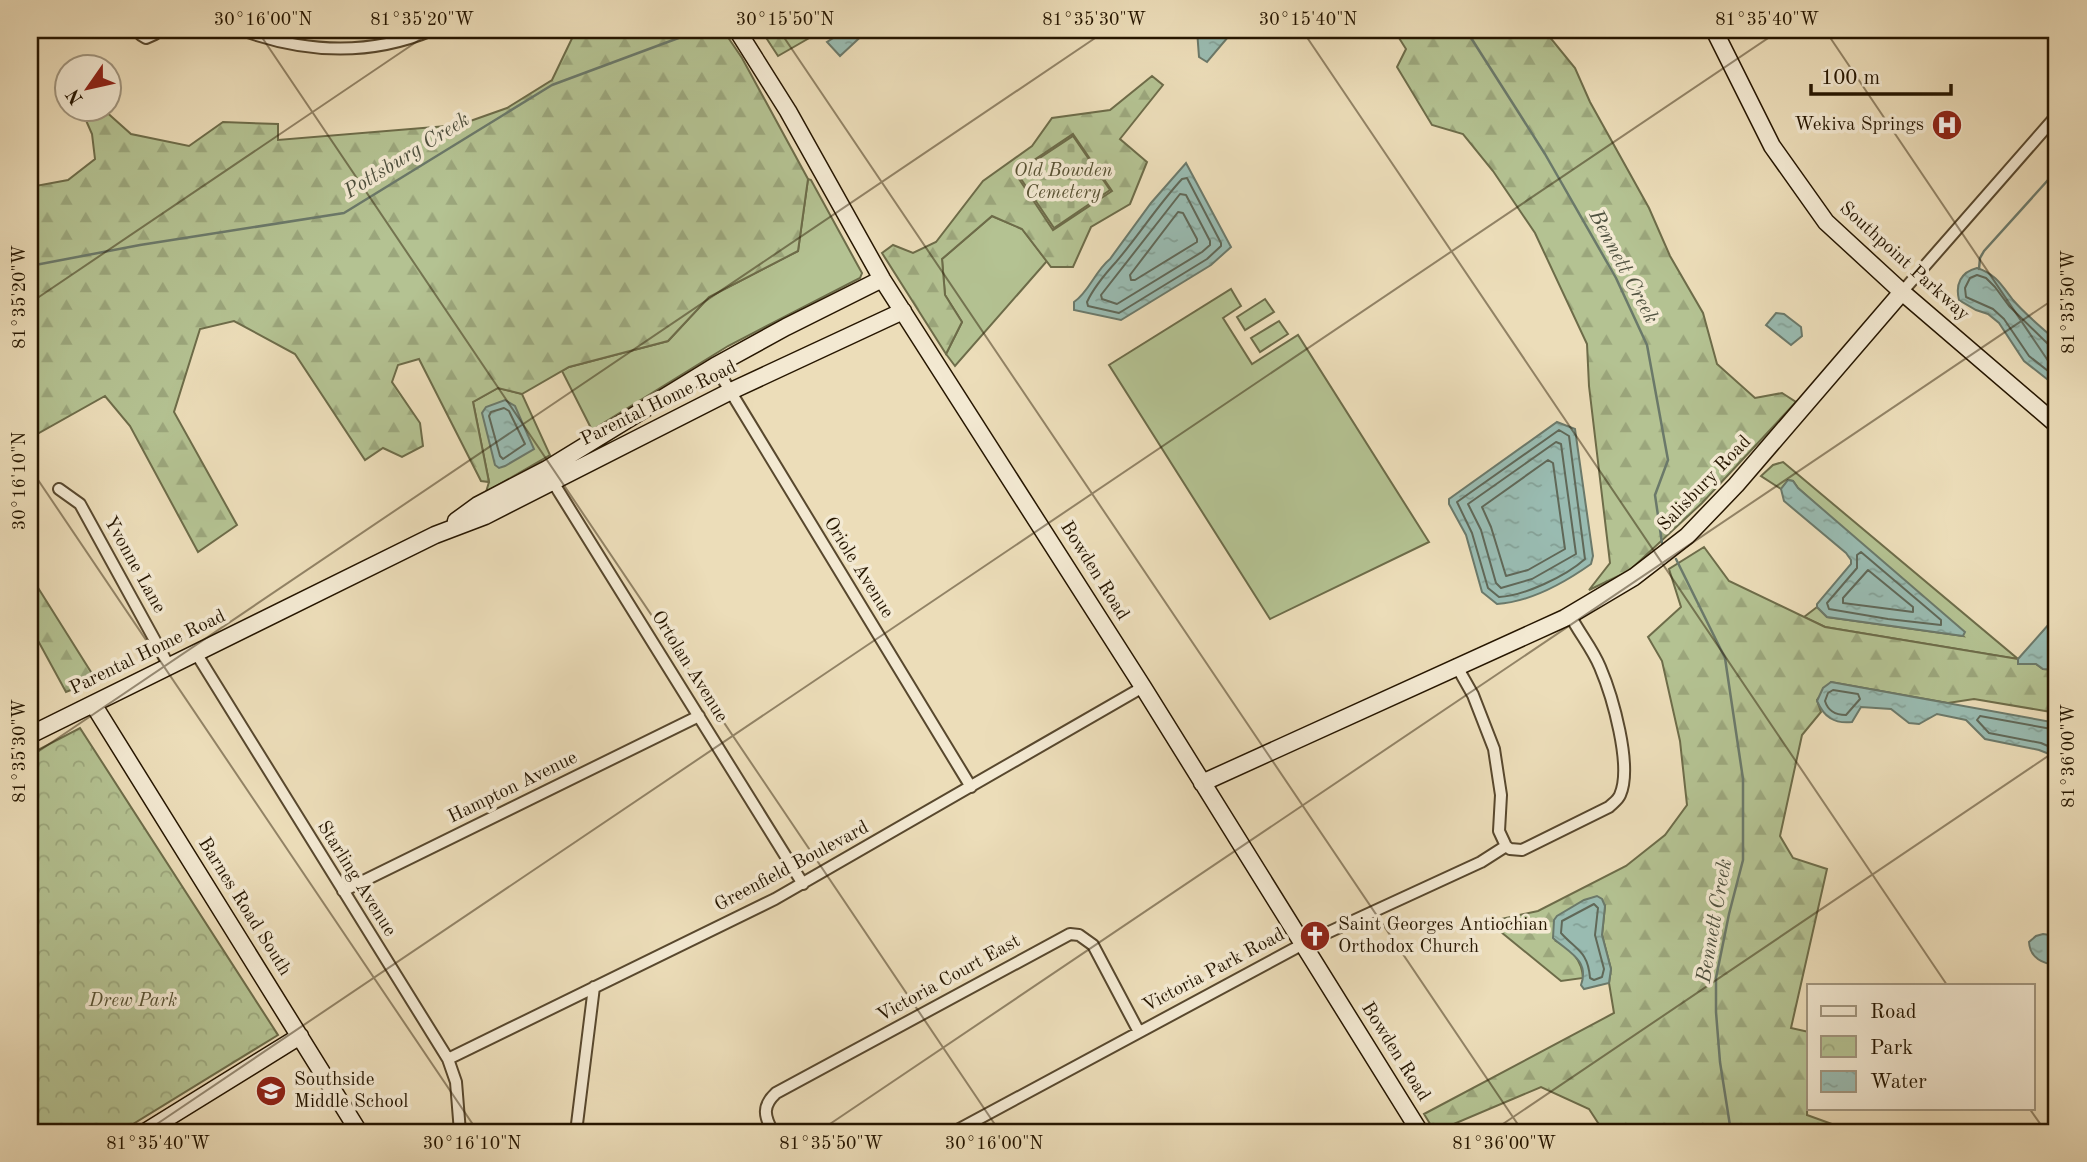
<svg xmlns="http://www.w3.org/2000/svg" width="2087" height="1162" viewBox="0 0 2087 1162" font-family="'Old Standard TT',serif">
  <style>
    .grass { fill: #b4c292; stroke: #6d6c49; stroke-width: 2 }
    .forest { fill: url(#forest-firs); stroke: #6d6c49; stroke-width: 2; fill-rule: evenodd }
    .cemetery { fill: url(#cemetery-stones); stroke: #6d6c49; stroke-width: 2 }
    .park { fill: url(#park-crowns); stroke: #6d6c49; stroke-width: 2 }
    .water { fill: url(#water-ripples); stroke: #6b796a; stroke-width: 2 }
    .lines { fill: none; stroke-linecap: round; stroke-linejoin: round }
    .shore { stroke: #606858; stroke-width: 2 }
    .stream { stroke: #6b796a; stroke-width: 2.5 }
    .street-casing { stroke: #58482e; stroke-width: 14 }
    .secondary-casing { stroke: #261600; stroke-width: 19 }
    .street { stroke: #f3e9d2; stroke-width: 10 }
    .secondary { stroke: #f3e9d2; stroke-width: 16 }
    .ticks { fill: none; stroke: #261600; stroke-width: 2; stroke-opacity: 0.45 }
    .labels { text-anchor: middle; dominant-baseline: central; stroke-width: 7; stroke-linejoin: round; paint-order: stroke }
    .poi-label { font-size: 19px; fill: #261600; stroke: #f3e9d2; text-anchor: start }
    .park-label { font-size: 19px; font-style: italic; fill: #585233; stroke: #f3e9d2 }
    .street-label { font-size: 19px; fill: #261600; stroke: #f3e9d2 }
    .water-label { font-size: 21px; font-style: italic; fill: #4e503e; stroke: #f3e9d2 }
    .neatline { fill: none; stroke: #261600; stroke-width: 2.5 }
    .ticks-label { font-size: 18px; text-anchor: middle; fill: #261600 }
  </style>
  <defs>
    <pattern id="forest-firs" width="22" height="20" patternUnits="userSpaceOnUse" patternTransform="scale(1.75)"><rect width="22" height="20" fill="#b4c292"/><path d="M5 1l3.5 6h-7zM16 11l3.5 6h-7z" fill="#9ba67c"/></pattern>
    <pattern id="cemetery-stones" width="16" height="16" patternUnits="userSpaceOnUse" patternTransform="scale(1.75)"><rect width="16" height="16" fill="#b4c292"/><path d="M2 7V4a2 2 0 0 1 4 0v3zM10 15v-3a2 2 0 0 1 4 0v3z" fill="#9ba67c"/></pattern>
    <pattern id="park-crowns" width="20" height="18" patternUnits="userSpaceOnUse" patternTransform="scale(1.75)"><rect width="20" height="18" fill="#b4c292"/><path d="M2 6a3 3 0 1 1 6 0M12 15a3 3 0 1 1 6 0" fill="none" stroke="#9ba67c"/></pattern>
    <pattern id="water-ripples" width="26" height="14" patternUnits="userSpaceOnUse" patternTransform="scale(1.75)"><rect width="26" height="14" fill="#99bbb1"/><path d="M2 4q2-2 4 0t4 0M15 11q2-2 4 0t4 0" fill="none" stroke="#84a096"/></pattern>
  </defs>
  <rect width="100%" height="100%" fill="#ecddb9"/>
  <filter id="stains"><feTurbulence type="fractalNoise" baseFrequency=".00286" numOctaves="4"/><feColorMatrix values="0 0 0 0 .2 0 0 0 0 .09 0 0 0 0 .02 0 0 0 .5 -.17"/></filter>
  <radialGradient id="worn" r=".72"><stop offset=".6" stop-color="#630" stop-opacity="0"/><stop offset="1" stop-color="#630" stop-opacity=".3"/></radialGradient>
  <path class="grass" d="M808 179 811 180 857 264 862 273 860 278 728 346 592 430 562 371 569 367 668 341 709 297 798 251Z
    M992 216 1022 229 1047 261 955 366 946 354 962 322 945 295 942 259Z
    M1231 289 1241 306 1223 318 1252 364 1298 335 1429 542 1270 619 1109 365Z
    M1265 299 1274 312 1245 330 1237 317Z
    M1279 321 1288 334 1260 352 1251 338Z
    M498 388 522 394 550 455 486 492 489 482 473 402Z
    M1783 462 2018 659 1825 627 1804 617 1817 607 1827 617 1963 636 1798 488 1793 481 1788 480 1781 489 1761 476 1773 465Z"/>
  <path class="forest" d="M576 30H723L742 58 808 179 798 251 709 297 668 341 569 367 522 394 498 388 473 402 489 482 481 481 419 359 398 365 392 382 420 423 423 446 402 457 383 448 365 460 295 354 234 321 200 329 174 412 237 525 198 552 130 426 105 396 30 438V187L68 180 95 159 92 134 81 109H103L131 134 189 146 223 122 278 124V140L459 125 507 108 552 80Z
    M761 30H818L811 37 778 56Z
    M1394 30H1544L1575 68 1590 102 1649 208 1670 256 1703 313 1717 364 1755 398 1782 393 1796 402 1702 503 1629 571 1589 590 1610 563 1589 386 1587 344 1535 233 1493 171 1463 134 1432 125 1397 67 1406 49Z
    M1152 76 1163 85 1120 139 1147 162 1130 204 1091 227 1073 267H1051L1022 229 992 216 942 259 945 295 962 322 946 354 882 253 893 245 913 253 936 242 983 181 1032 146 1052 118 1110 110ZM1073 134 1112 191 1053 230 1015 173Z
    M1704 547 1729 581 1825 627 2018 659V664H2036L2043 669 2057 670V713L1974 699 1948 703 1831 682 1817 700 1821 712 1802 735 1780 836 1793 858 1827 869 1791 1028 1809 1032 1807 1115 1854 1132H1604L1589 1109 1541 1087 1435 1132 1424 1114 1614 1013 1609 983 1611 969 1602 935 1605 906 1556 941C1572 950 1582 960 1583 978L1561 981 1501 932V919L1538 911 1626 866 1665 835 1687 805 1680 741 1662 661 1648 637 1681 607 1669 569Z
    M30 575 96 680 66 692 30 626Z"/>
  <path class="cemetery" d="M1073 136 1110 190 1054 228 1017 173Z"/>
  <path class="park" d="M80 728 278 1035 120 1132H30V754Z"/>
  <path class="water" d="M846 30H868L840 56 827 42Z
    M1197 30H1234L1207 62 1199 57Z
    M1186 163 1231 247 1211 265 1121 320 1074 310V302C1089 292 1095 271 1110 259L1151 203Z
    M1977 268C1996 274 2002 286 2013 300 2025 314 2040 326 2053 338L2057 344V387L2024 361 1999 323 1988 314 1976 310 1959 300C1955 284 1961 272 1977 268Z
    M1776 313 1784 314 1801 327 1802 336 1791 345 1766 325Z
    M505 400 515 406 534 449 505 466 499 468 495 465 482 413 486 407Z
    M1557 422 1575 429 1593 556 1591 564C1564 583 1531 602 1497 604L1482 592 1466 535 1449 504V499Z
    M1788 480 1793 481 1798 488 1965 632 1963 636 1827 617 1817 607V604L1851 564V560L1846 553 1784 501 1781 489Z
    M2057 615V670L2043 669 2036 664H2018V659Z
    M1831 682 2057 723V757L2039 750 1985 739 1966 720 1937 714 1919 724 1909 723 1891 709 1861 707 1852 722C1834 724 1824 717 1817 701L1823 688Z
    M1597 896 1602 899 1605 906 1602 935 1611 969 1609 983 1584 989 1581 985C1590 960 1568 952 1553 938L1554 920 1557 916 1584 900Z
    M2043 934 2057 936V966C2043 963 2030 959 2029 942L2036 936Z"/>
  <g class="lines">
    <path class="shore" d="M1187 178 1221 243V246L1207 259 1119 313 1088 306 1087 302C1094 287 1105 274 1116 262 1139 235 1158 205 1182 179Z
      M1180 194 1186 195 1210 241V245L1202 252 1117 304 1102 299 1101 295Z
      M1178 212 1183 213 1197 239V242L1135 280H1131L1130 275Z
      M2057 347 2049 345 2009 306 1995 287 1986 278 1977 275 1970 278 1965 288 1966 297 1993 309 2004 319 2029 356 2057 378
      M504 408 509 411 525 444 503 459 500 456 489 416 491 412Z
      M1559 430 1569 436 1585 559C1566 576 1524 596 1499 597L1488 588 1472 533 1457 502Z
      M1556 442 1561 444 1576 554 1532 579 1501 588 1496 583 1481 530 1468 504Z
      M1548 460 1553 463 1565 549 1528 570 1506 576 1491 527 1482 507Z
      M1861 552 1941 620V625L1888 619 1829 609 1827 603 1857 568V555Z
      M1868 570 1913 607V612L1843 603V598Z
      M1833 690 1858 694 1860 699 1846 715C1835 715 1828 711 1825 701L1828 693Z
      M2057 730 1980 716 1977 720 1989 733 2041 743 2057 750
      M1594 904 1598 908 1595 935 1604 969 1602 977 1594 980 1590 978C1588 951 1576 950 1561 933L1562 921Z"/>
    <path class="stream" d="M1466 30 1545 154 1616 278 1647 345 1668 460 1655 495 1662 543
      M30 266 140 245 344 213 552 85 700 30
      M1979 269 1980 258 1984 251 2048 180 2057 161
      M1676 559 1725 658 1743 779V860L1729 914 1716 978V1012L1720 1062 1731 1132"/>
    <g class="street-casing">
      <path id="street" d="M139 30 141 35 146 38 155 34 158 30
        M242 30C305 53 370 56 432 30
        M1902 292 2057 115
        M715 366 971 787
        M551 479 803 884
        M59 489 80 504 169 666
        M196 653 448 1059 456 1082 460 1132
        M1456 665 1473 695 1494 749 1501 795 1499 831 1506 846
        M1506 846 1510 849 1522 850 1609 807C1613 803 1618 800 1620 795 1633 766 1612 695 1600 667 1592 648 1579 633 1570 615
        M343 891 699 716
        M448 1059 775 899 1143 687
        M576 1132 594 987
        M773 1132C764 1116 762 1106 776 1093L1070 934 1079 935 1093 945 1139 1032
        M954 1132 1303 944 1481 862 1506 846"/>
    </g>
    <g class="secondary-casing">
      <path id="secondary" d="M737 30 788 111 882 279 1143 687 1420 1132
        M1714 30 1772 146 1826 222 1902 292 2057 425
        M456 521 478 505 547 469 715 366 786 327 882 279
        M93 704 359 1132
        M30 735 435 535 485 516 729 392 903 311
        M1202 783 1565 618 1634 577 1687 536 1736 485 1902 292
        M145 1132 300 1036"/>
    </g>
    <use href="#street" class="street"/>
    <use href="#secondary" class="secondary"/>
  </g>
  <path class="ticks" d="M257 30 1000 1132M779 30 1523 1132M1302 30 1947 985M1825 30 2057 374M30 303 434 30M30 468 478 1132M30 757 1107 30M2029 1108 2046 1132M145 1132 1780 30M818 1132 2057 297M1491 1132 2057 750"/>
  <defs>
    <g id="hospital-disc" transform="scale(1.575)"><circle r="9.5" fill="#8f2418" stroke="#f3e9d2"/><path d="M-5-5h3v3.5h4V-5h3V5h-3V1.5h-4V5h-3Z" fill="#fff"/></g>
    <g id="church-disc" transform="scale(1.575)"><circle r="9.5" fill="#8f2418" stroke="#f3e9d2"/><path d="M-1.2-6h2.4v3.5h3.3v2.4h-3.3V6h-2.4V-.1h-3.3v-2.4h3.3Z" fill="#fff"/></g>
    <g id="school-disc" transform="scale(1.575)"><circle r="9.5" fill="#8f2418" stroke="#f3e9d2"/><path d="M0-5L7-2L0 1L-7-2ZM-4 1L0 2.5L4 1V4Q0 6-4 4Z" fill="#fff"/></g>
  </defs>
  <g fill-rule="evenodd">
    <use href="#hospital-disc" x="1947" y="125"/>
    <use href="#church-disc" x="1315" y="936"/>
    <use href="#school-disc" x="271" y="1091"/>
  </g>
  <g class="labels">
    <g class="poi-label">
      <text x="1924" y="125" text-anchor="end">Wekiva Springs</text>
      <text x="1338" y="925">Saint Georges Antiochian<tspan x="1338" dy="22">Orthodox Church</tspan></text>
      <text x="294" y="1080">Southside<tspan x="294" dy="22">Middle School</tspan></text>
    </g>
    <g class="park-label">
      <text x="1063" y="171">Old Bowden<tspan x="1063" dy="22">Cemetery</tspan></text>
      <text x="133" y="1001">Drew Park</text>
    </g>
    <g class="street-label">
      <text transform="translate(1904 262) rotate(42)">Southpoint Parkway</text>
      <text transform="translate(659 404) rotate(-26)">Parental Home Road</text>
      <text transform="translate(1705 484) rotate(-46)">Salisbury Road</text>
      <text transform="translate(134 565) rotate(61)">Yvonne Lane</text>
      <text transform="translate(858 568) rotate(58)">Oriole Avenue</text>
      <text transform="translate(1094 571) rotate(58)">Bowden Road</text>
      <text transform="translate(148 653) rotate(-26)">Parental Home Road</text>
      <text transform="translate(689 667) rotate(58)">Ortolan Avenue</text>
      <text transform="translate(513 788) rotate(-26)">Hampton Avenue</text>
      <text transform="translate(792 867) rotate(-28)">Greenfield Boulevard</text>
      <text transform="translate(356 879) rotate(58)">Starling Avenue</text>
      <text transform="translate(244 907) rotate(58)">Barnes Road South</text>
      <text transform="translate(1214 971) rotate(-28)">Victoria Park Road</text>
      <text transform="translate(949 979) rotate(-29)">Victoria Court East</text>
      <text transform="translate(1395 1052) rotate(58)">Bowden Road</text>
    </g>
    <g class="water-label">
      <text transform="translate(407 156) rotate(-32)">Pottsburg Creek</text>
      <text transform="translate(1623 267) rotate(62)">Bennett Creek</text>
      <text transform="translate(1715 921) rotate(-80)">Bennett Creek</text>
    </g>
  </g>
  <rect width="2087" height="1162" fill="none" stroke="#ecddb9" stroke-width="77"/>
  <rect x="1807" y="984" width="228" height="126" fill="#f3e9d2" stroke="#a1957e" stroke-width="2"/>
  <rect x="1821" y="1006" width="35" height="10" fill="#f3e9d2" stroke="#a1957e" stroke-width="2"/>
  <text x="1870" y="1018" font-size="21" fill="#261600">Road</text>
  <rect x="1821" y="1036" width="35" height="21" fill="url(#park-crowns)" stroke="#a1957e" stroke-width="2"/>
  <text x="1870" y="1054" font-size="21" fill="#261600">Park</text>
  <rect x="1821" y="1071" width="35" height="21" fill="url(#water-ripples)" stroke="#a1957e" stroke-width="2"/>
  <text x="1870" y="1088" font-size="21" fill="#261600">Water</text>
  <g transform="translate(88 88) rotate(236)"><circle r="33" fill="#f3e9d2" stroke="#a1957e" stroke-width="2"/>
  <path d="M0-5L12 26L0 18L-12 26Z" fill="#8f2418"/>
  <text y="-10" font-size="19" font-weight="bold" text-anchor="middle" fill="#261600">N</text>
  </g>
  <path d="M1811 84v10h140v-10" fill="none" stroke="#261600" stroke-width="3.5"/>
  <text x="1821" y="84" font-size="21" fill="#261600" stroke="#f3e9d2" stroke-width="5" paint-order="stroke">100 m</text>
  <rect x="38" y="38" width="2010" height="1086" class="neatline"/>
  <g class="ticks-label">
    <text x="263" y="25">30°16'00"N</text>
    <text x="422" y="25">81°35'20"W</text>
    <text x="785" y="25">30°15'50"N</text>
    <text x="1094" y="25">81°35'30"W</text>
    <text x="1308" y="25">30°15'40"N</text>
    <text x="1767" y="25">81°35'40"W</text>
    <text transform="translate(19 297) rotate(-90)" y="6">81°35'20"W</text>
    <text transform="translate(2068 302) rotate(-90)" y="6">81°35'50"W</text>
    <text transform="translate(19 481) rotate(-90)" y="6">30°16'10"N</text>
    <text transform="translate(19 751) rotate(-90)" y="6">81°35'30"W</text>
    <text transform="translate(2068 756) rotate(-90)" y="6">81°36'00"W</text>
    <text x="158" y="1149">81°35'40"W</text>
    <text x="472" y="1149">30°16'10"N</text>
    <text x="831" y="1149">81°35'50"W</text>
    <text x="994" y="1149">30°16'00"N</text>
    <text x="1504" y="1149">81°36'00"W</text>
  </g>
  <rect width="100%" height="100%" filter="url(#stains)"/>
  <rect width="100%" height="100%" fill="url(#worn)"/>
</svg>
